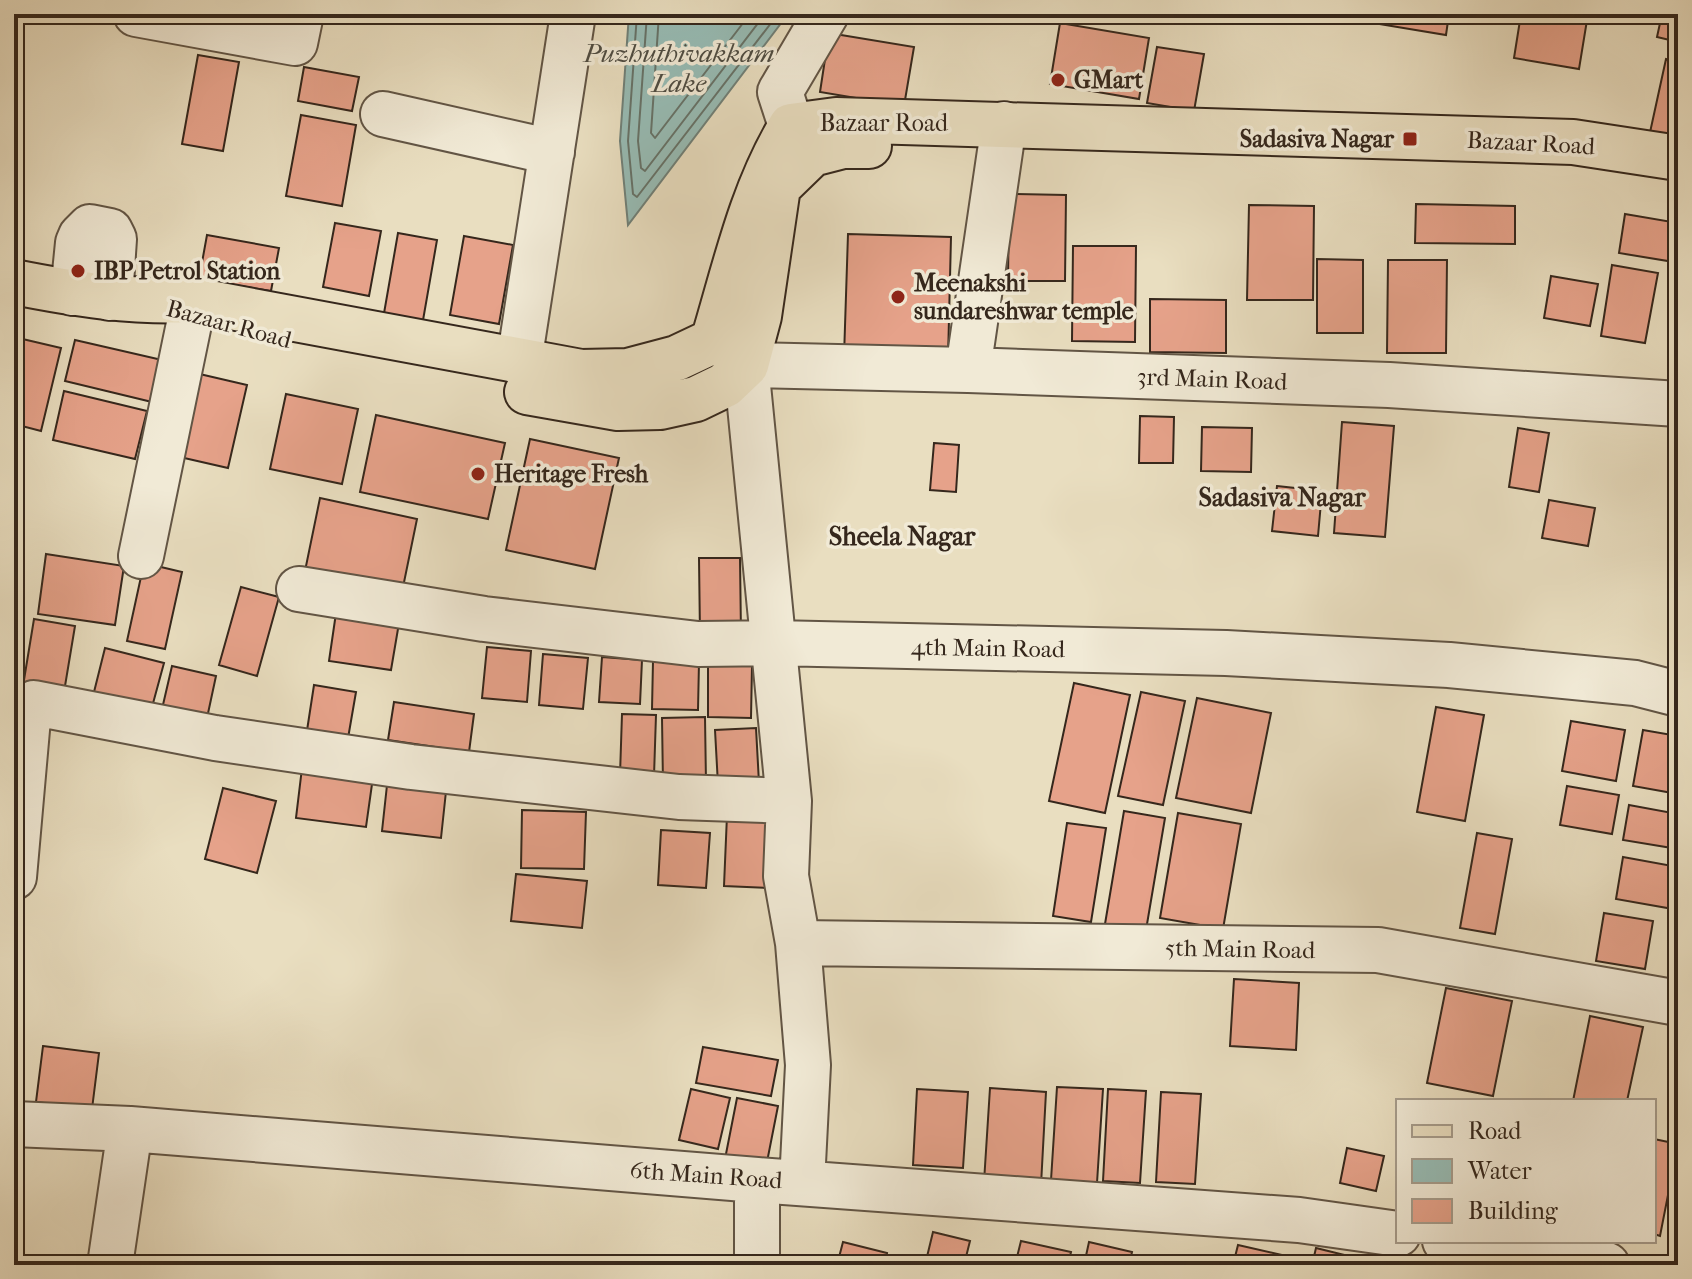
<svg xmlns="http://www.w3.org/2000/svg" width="1692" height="1279" viewBox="0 0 1692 1279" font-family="'IM FELL French Canon',serif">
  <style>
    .water { fill: #97bcb5; stroke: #708078; stroke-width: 2 }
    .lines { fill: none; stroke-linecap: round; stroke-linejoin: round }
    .shore { stroke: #667268; stroke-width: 2 }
    .building { fill: #e6a28a; stroke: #35271c; stroke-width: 2 }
    .minor-casing { stroke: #625545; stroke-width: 48 }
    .major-casing { stroke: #35271c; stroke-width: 48 }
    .minor { stroke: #f1ead6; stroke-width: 44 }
    .major { stroke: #e9dec0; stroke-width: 44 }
    .poi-dot { fill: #8f2418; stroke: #f1ead6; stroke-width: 3 }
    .labels { text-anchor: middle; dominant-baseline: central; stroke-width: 7; stroke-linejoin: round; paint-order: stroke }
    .poi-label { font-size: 24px; font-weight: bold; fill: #35271c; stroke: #f1ead6; text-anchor: start }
    .street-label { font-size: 24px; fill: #35271c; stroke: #f1ead6 }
    .water-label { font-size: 26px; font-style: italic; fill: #4e4c42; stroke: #f1ead6 }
    .neighbourhood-label { font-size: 26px; font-weight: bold; fill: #35271c; stroke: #f1ead6 }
  </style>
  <rect width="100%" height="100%" fill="#e9dec0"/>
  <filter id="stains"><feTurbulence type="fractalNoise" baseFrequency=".0025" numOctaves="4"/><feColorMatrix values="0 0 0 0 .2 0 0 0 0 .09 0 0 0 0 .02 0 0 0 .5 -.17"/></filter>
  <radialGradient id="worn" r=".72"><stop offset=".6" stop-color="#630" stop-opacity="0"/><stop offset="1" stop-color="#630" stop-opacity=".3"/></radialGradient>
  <path class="water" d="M629 14H788L628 225 620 141Z"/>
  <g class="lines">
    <path class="shore" d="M637 14 628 141 633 194 637 197 778 14
      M647 14 638 141 641 168 645 171 765 14
      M659 14 651 133 655 138 750 14"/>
  </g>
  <path class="building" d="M1350 14H1449L1446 35 1349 19Z
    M1521 14H1588L1579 69 1514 58Z
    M1662 14H1678V42L1657 37Z
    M1060 23 1149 38 1139 99 1050 84Z
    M829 33 914 47 904 106 820 92Z
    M1157 47 1204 54 1194 111 1147 103Z
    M198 55 239 62 223 151 182 144Z
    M1666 59 1678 62V143L1649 137Z
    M304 67 359 77 352 111 298 101Z
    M301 115 356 125 342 206 286 196Z
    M1009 194 1066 195 1065 281H1008Z
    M1416 204 1515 206V244L1415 243Z
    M1249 205 1314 206 1313 300H1247Z
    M1625 214 1678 223 1674 262 1619 253Z
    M335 223 381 231 369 296 323 287Z
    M398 233 437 240 422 326 383 319Z
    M848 234 951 237 948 360 844 357Z
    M207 235 279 248 271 291 199 279Z
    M464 236 513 245 499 324 450 315Z
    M1073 246H1136L1135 342 1072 341Z
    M1317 259 1363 260V333H1317Z
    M1388 260H1447L1446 353H1387Z
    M1612 265 1658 273 1645 343 1601 336Z
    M1551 276 1598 284 1590 326 1544 318Z
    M1150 299 1226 300V353L1150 352Z
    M14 337 61 348 41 431 14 424Z
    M75 340 162 360 152 402 65 381Z
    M191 372 247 385 228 468 171 455Z
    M64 391 147 411 135 459 53 440Z
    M286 394 358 409 342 484 270 469Z
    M376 415 505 443 488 519 360 492Z
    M1140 416 1174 417 1173 463H1139Z
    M1342 422 1394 426 1385 537 1334 533Z
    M1202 427 1252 428 1251 472 1201 471Z
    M1518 428 1549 433 1539 492 1509 487Z
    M530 439 619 458 595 569 506 550Z
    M934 443 959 445 956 492 930 490Z
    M1277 486 1322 491 1318 536 1272 531Z
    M320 498 417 519 402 592 305 571Z
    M1549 500 1595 508 1588 546 1542 538Z
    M46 554 124 566 115 625 38 614Z
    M699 558H740L741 635H700Z
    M144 563 182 572 165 649 127 641Z
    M241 587 279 597 257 676 219 665Z
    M336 613 399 623 391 670 329 661Z
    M34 619 75 626 63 698 22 692Z
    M487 647 531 651 527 702 482 698Z
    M105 648 164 663 149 718 91 704Z
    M543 654 588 658 583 709 539 705Z
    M602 657 642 660 640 704 599 702Z
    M653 661 699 662 698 710 652 709Z
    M172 666 216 676 204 732 159 722Z
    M708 666H752L751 718 708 717Z
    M1074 683 1130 695 1105 813 1049 801Z
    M314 685 356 692 347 744 306 737Z
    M1141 692 1185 701 1163 805 1118 796Z
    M1197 698 1271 713 1251 813 1176 798Z
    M394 702 474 714 469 752 388 740Z
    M1436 707 1484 715 1465 821 1417 812Z
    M622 714 656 715 654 776 620 775Z
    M705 717 706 783 663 784 662 718Z
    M1571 721 1625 730 1616 781 1562 771Z
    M756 728 759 783 718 785 715 730Z
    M1643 730 1678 736V794L1633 786Z
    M302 768 373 777 366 827 296 818Z
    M388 776 447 782 441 838 382 831Z
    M1567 786 1619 795 1612 834 1560 825Z
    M223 788 276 801 257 873 205 859Z
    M1629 805 1678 814V849L1623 840Z
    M522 810 586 812 584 869 521 868Z
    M1124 811 1165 818 1146 930 1105 924Z
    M1178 813 1241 824 1223 929 1160 918Z
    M727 815 772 817 769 888 724 886Z
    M1067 823 1106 828 1091 922 1053 916Z
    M661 830 710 833 706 888 658 885Z
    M1477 833 1512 839 1495 934 1460 928Z
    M1623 857 1678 867 1673 909 1616 899Z
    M516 874 587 881 582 928 511 921Z
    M1604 913 1653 921 1645 969 1596 961Z
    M1234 979 1299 983 1296 1050 1230 1046Z
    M1446 988 1512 1001 1493 1096 1427 1083Z
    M1590 1016 1643 1027 1627 1101H1573Z
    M43 1046 99 1053 92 1109 36 1102Z
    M703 1047 778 1060 771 1096 696 1083Z
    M1057 1087 1103 1089 1097 1183 1051 1180Z
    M990 1088 1046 1092 1041 1185 984 1182Z
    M691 1089 730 1098 718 1149 679 1140Z
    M917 1089 968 1092 963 1168 913 1165Z
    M1108 1089 1146 1091 1140 1183 1103 1181Z
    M1161 1092 1201 1094 1195 1184 1156 1182Z
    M737 1098 778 1106 766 1167 725 1159Z
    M1654 1139 1678 1144 1660 1236 1654 1234Z
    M1347 1148 1384 1156 1376 1191 1340 1183Z
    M933 1232 970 1241 964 1265H925Z
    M1021 1241 1071 1252 1068 1265H1015Z
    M843 1242 887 1253 885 1265H837Z
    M1089 1242 1132 1252 1129 1265H1084Z
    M1238 1245 1282 1255 1280 1265H1233Z
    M1316 1248 1373 1262V1265H1312Z"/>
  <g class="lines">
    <g class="minor-casing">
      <path id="minor" d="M136 14 295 43 301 14
        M383 114 552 152
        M791 126 780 92 826 14
        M73 293 78 243 81 236 90 227 110 231 114 239 110 298
        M519 362 573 14
        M968 370 1004 124
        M141 556 190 319
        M299 589 484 619 698 644 774 643 1226 653 1449 665 1635 683 1678 694
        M14 877 29 707 34 703 215 738 411 767 679 797 789 801
        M798 943 1378 950 1678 1003
        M14 1124 130 1129 757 1180 1299 1220 1398 1234
        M802 1183 808 1065 798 943 786 876 789 801 746 365 968 370 1389 385 1678 404
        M1445 1241 1607 1265
        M110 1265 130 1129
        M757 1265V1180"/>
    </g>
    <g class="major-casing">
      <path id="major" d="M14 282C74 294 133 303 193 300L581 372 628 371 677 358 713 341C735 268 751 192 791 126L836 120 1573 142 1678 158
        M527 392 618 408 660 407 696 399 725 385 746 365 759 316 778 187 812 154 843 146H869"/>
    </g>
    <use href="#minor" class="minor"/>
    <use href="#major" class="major"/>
  </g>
  <g class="poi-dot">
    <circle cx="1058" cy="80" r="8"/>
    <rect x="1402" y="131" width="16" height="16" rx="4"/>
    <circle cx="78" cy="271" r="8"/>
    <circle cx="898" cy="297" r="8"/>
    <circle cx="478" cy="474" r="8"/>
  </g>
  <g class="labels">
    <g class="poi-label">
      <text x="1074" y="80">GMart</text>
      <text x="1394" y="139" text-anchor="end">Sadasiva Nagar</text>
      <text x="94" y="271">IBP Petrol Station</text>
      <text x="914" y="283">Meenakshi<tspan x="914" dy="28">sundareshwar temple</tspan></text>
      <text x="494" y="474">Heritage Fresh</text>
    </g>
    <g class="street-label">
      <text x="884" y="123">Bazaar Road</text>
      <text transform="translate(1531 143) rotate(3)">Bazaar Road</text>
      <text transform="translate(229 324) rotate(15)">Bazaar Road</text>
      <text transform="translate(1212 379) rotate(2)">3rd Main Road</text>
      <text transform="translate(988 648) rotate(1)">4th Main Road</text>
      <text transform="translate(1240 949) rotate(1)">5th Main Road</text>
      <text transform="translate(706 1175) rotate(4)">6th Main Road</text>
    </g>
    <g class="water-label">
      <text x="679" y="53">Puzhuthivakkam<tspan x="679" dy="30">Lake</tspan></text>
    </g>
    <g class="neighbourhood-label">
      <text x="1282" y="497">Sadasiva Nagar</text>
      <text x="902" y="536">Sheela Nagar</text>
    </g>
  </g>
  <rect width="1692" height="1279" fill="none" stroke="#e9dec0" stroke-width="48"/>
  <rect x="16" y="16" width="1660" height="1247" fill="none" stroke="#35271c" stroke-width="4"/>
  <rect x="24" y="24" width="1644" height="1231" fill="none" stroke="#35271c" stroke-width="2"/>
  <rect x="1396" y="1099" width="260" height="144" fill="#f1ead6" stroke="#a69c8c" stroke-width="2"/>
  <rect x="1412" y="1125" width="40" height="12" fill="#e9dec0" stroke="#a69c8c" stroke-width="2"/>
  <text x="1468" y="1139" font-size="24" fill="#35271c">Road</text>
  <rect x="1412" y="1159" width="40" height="24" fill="#97bcb5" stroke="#a69c8c" stroke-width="2"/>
  <text x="1468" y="1179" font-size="24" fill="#35271c">Water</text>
  <rect x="1412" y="1199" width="40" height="24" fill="#e6a28a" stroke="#a69c8c" stroke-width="2"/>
  <text x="1468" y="1219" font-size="24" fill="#35271c">Building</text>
  <rect width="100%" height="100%" filter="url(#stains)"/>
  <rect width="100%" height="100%" fill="url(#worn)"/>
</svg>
